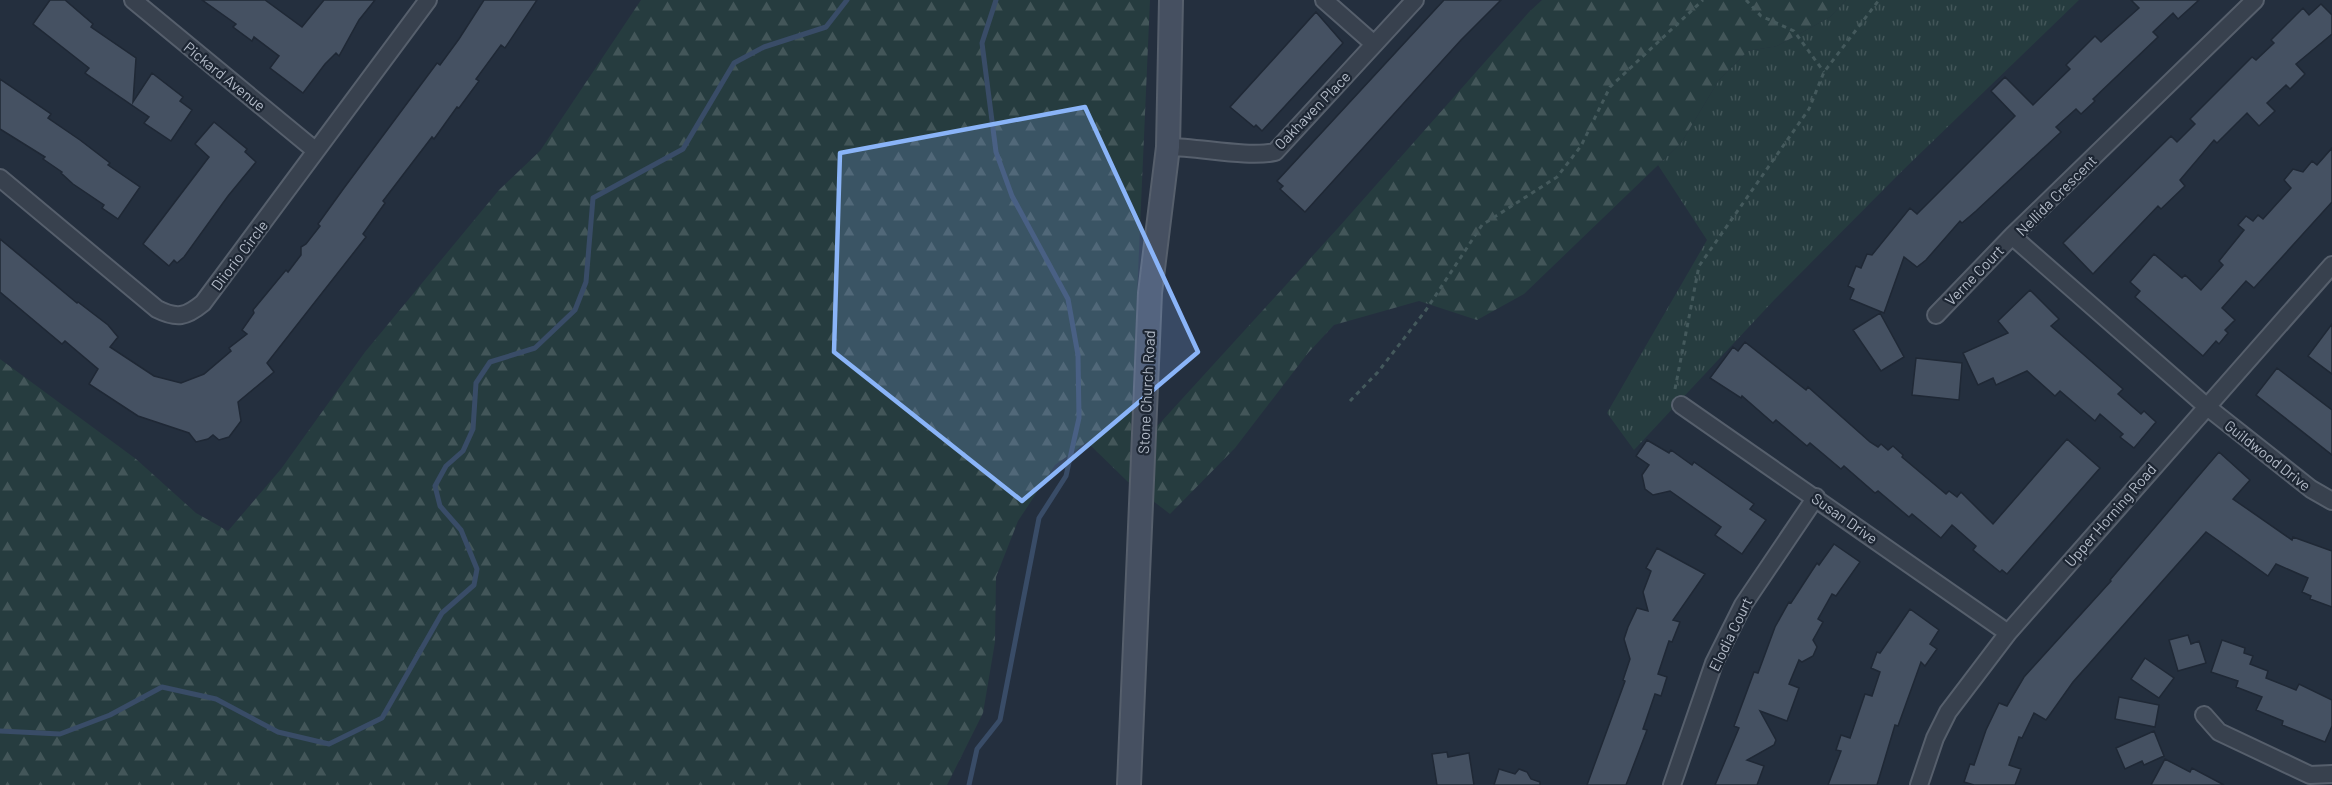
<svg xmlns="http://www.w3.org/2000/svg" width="2332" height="785" viewBox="0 0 2332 785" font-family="Barlow,sans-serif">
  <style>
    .grass { fill: url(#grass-tufts) }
    .forest { fill: url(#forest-firs) }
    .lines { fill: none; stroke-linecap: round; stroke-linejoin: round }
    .stream { stroke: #394c67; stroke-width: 5 }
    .building { fill: #455162; stroke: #1f2835; stroke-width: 1.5 }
    .street-casing { stroke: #565f6c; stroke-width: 20 }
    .secondary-casing { stroke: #565f6c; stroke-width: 26 }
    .path { stroke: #44595c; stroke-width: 3; stroke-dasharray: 4.5 4.5; stroke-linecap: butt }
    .street { stroke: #38414e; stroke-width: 16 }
    .secondary { stroke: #465061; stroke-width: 22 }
    .marked { fill: #8ab4f8; fill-opacity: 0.2; stroke: #8ab4f8; stroke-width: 4.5; stroke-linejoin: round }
    .labels { text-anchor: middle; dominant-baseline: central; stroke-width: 4.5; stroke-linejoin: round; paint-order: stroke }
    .street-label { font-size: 15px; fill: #b4bcc9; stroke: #1d2633 }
  </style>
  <defs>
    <pattern id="grass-tufts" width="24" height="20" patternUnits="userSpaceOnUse" patternTransform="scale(1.5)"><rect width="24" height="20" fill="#263c3f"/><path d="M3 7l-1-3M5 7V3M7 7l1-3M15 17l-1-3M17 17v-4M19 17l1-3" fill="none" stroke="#435659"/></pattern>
    <pattern id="forest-firs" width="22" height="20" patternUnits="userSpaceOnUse" patternTransform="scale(1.5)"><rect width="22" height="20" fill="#263c3f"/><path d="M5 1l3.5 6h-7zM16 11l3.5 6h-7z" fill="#435659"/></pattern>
  </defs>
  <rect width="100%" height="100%" fill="#242f3e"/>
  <path class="grass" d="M1846 0H2079L1901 172 1775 299 1634 450 1607 413 1707 240 1658 165 1681 143 1719 80 1748 51 1777 46 1830 17Z"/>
  <path class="forest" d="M641 0H1150L1130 456 1338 228 1529 12 1542 0H1846L1830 17 1777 46 1748 51 1719 80 1681 143 1524 294 1477 320 1419 301 1334 325 1308 353 1235 448 1170 514 1127 481 1087 442 1055 465 1018 521 996 577 995 642 983 713 947 785H0V359L136 459 196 513 228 531 281 469 365 352 499 190 540 151Z"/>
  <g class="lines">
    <path class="stream" d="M0 731 60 734 110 715 162 687 216 699 278 732 329 744 382 718 442 613 474 585 477 569 461 530 440 506 435 486 446 466 463 451 473 429 476 383 490 362 535 348 575 310 586 282 593 198 683 149 734 63 764 47 826 27 847 0
      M969 785 977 749 1000 720 1039 518 1066 476 1079 418 1078 355 1068 299 1012 196 996 152 982 43 996 0"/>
  </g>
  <path class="building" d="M50 0H65L93 24 91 27 136 58 133 102 152 73 183 97 180 101 192 110 171 141 144 123 149 117 85 73 89 68 33 24Z
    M202 0H265L302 27 324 0H375L359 20 339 56 336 53 325 64 303 93 270 68 279 56 254 37 252 41 233 27 236 24Z
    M484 0H537L505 48 501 45 476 79 479 81 459 108 457 107 434 139 432 137 383 201 385 203 363 234 366 237 267 363 274 372 238 402 241 421 229 437 219 440 213 435 208 439 196 442 189 433 138 416 89 384 98 369 65 341 62 344 0 292V239L77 303 78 302 108 325 118 337 110 347 154 376 181 383 204 374 231 351 229 348 247 334 242 330 254 313 253 310 286 270 288 272 301 255V247L306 244 320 226 318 224 344 188 437 63 440 65 459 39Z
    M1444 0H1501L1461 40 1305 212 1280 189 1283 186 1277 181Z
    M2131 0H2199L2178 19 2173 13 2153 32 2158 37 2093 99 2095 101 2081 114 2076 109 2056 127 2061 132 1976 211 1962 223 1960 221 1926 260 1917 267 1904 257 1884 313 1850 299 1854 289 1848 286 1856 266 1861 268 1867 254 1872 255 1910 208 1917 214 2015 116 1991 91 2005 77 2033 105 2070 69 2066 65 2095 36 2101 42 2139 8Z
    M2321 4 2332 15V34L2296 64 2305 74 2290 89 2286 85 2267 103 2275 111 2259 126 2247 113 2217 143 2214 140 2180 180 2185 186 2161 209 2158 206 2093 274 2063 243 2171 136 2177 142 2195 124 2190 119 2252 57 2256 60 2274 43 2271 40 2303 8 2309 15Z
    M1316 12 1343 43 1262 131 1256 125 1254 127 1230 107Z
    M0 79 51 114 48 118 80 140 110 163 108 165 140 187 118 219 102 208 104 205 73 184 61 173 62 172 43 159 45 157 0 129Z
    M214 122 247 149 245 152 256 162 228 196 184 257 177 263 174 260 169 266 143 244 209 157 195 144Z
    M2332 148V202L2254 288 2246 281 2222 308 2235 320 2225 330 2228 333 2219 344 2216 341 2203 356 2135 297 2140 291 2130 282 2154 254 2182 278 2185 275 2201 290 2223 265 2219 261 2244 230 2238 225 2246 216 2253 221 2258 215 2263 219 2291 188 2284 180 2293 169 2303 172 2312 161 2317 165Z
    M2030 290 2059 319 2051 326 2123 389 2118 394 2141 414 2144 411 2156 422 2134 448 2120 437 2123 434 2100 414 2095 421 2060 391 2055 396 2027 371 1996 385 1993 378 1978 385 1963 353 2008 333 1998 321Z
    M1880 313 1904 357 1881 371 1853 330Z
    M2332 324V374L2308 356Z
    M1745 342 1806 390 1808 387 1870 442 1878 447 1881 444 1888 450 1893 446 1903 455 1902 457 1946 494 1949 491 1957 497 1961 492 1993 524 2067 439 2100 468 2007 574 2002 570 2000 572 1973 550 1976 546 1952 525 1941 538 1912 514 1909 517 1878 491 1875 493 1844 466 1841 469 1810 443 1807 446 1776 420 1773 423 1742 396 1741 398 1710 378 1733 347 1738 351Z
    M1916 358 1962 363 1959 400 1912 395Z
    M2277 368 2332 410V455L2256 395Z
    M1647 440 1669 453 1671 450 1692 465 1694 462 1754 504 1750 509 1766 520 1742 554 1715 535 1721 527 1670 491 1653 495 1645 489 1642 475 1649 465 1636 456Z
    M2219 452 2250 480 2233 499 2292 540 2293 537 2332 551V607L2310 599 2311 596 2302 592 2308 578 2276 564 2268 576 2206 532 2073 682 2046 720 2034 713 2022 738 2019 737 2009 765 2021 769 2015 785H1974L1964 782 1970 764 1974 765 1986 730 1999 703 2007 706 2024 677 2111 581 2110 580Z
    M1834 544 1860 562 1836 596 1832 594 1818 619 1823 622 1813 640 1817 647 1813 656 1802 662 1799 660 1789 684 1799 688 1787 721 1760 711 1776 740 1774 745 1747 760 1764 766 1757 785H1715L1739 728 1734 726 1754 672 1758 673 1775 627 1789 602 1791 603 1817 563 1819 565Z
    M1657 548 1705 574 1673 620 1680 622 1672 642 1669 641 1658 674 1667 677 1661 696 1655 694 1643 729 1647 730 1626 785H1587L1625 681 1623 680 1630 659 1624 639 1628 627 1637 608 1648 611 1643 592 1651 571 1646 568Z
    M1910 609 1939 630 1930 644 1937 649 1925 666 1921 662 1898 726 1895 725 1877 785H1828L1841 751 1836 750 1841 735 1850 738 1865 694 1872 696 1880 672 1871 668 1877 652 1880 653Z
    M2188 635 2191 644 2199 641 2206 663 2178 671 2169 640Z
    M2222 640 2245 648 2244 653 2253 656 2250 664 2268 671 2266 678 2296 690 2299 684 2332 700V726L2325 742 2282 725 2283 721 2256 710 2262 697 2236 687 2238 681 2211 672Z
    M2145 658 2174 678 2159 698 2131 679Z
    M2119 697 2159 705 2155 727 2115 719Z
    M2154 731 2164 756 2144 765 2142 761 2125 769 2116 748Z
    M1447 752 1448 757 1469 753 1474 785H1437L1432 754Z
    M2165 759 2190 772 2192 768 2224 785H2151Z
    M1499 769 1515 774 1519 769 1527 772 1531 779 1540 782V785H1494Z"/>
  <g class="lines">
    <g class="street-casing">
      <path id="street" d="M133 0 316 151
        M1324 0 1374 44
        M1168 147C1200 147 1246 158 1275 152L1415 0
        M0 178 157 309C177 319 186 317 203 303L428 0
        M2012 236 2206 406 2311 489 2332 501
        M1936 315 2012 236 2255 0
        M1681 405 2008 633
        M2204 715 2219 732 2310 775 2332 774
        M1672 785 1714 663 1743 605 1816 497
        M1919 785 1935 738 1948 712 2008 633 2332 265"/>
    </g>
    <g class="secondary-casing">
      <path id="secondary" d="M1129 785 1150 293 1168 147 1171 0"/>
    </g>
    <path class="path" d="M1746 0 1761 16 1794 31 1824 72
      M1675 389 1699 266 1809 109 1824 72 1879 0
      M1350 401 1378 372 1426 310 1482 225 1557 177 1581 146 1610 87 1703 0"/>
    <use href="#street" class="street"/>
    <use href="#secondary" class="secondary"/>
  </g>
  <path class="marked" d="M1085 107 1198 352 1022 501 834 352 840 153Z"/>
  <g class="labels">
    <g class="street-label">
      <text transform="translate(225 76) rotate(39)">Pickard Avenue</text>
      <text transform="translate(1312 110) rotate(-46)">Oakhaven Place</text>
      <text transform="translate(2056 195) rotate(-45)">Nellida Crescent</text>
      <text transform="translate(239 255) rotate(-53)">Diiorio Circle</text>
      <text transform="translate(1974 275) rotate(-46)">Verne Court</text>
      <text transform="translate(1146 392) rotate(-87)">Stone Church Road</text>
      <text transform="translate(2268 455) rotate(38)">Guildwood Drive</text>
      <text transform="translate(2110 515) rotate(-49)">Upper Horning Road</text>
      <text transform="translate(1845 518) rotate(35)">Susan Drive</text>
      <text transform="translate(1730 634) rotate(-64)">Elodia Court</text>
    </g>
  </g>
</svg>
